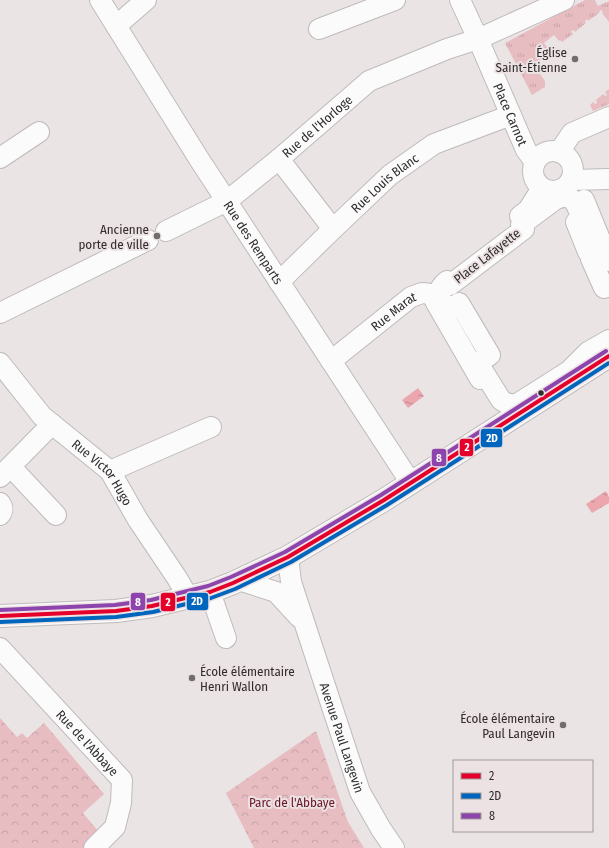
<svg xmlns="http://www.w3.org/2000/svg" width="609" height="848" viewBox="0 0 609 848" font-family="'Fira Sans Condensed',sans-serif">
  <style>
    .grass { fill: url(#grass-tufts) }
    .park { fill: url(#park-crowns) }
    .water { fill: url(#water-ripples) }
    .lines { fill: none; stroke-linecap: round; stroke-linejoin: round }
    .minor-casing { stroke: #bfbabb; stroke-width: 22 }
    .major-casing { stroke: #bfbabb; stroke-width: 24 }
    .minor { stroke: #fcfbfb; stroke-width: 20 }
    .major { stroke: #fcfbfb; stroke-width: 22 }
    .bus-1-casing { stroke: #ece2e3; stroke-width: 7 }
    .bus-2-casing { stroke: #ece2e3; stroke-width: 7 }
    .bus-3-casing { stroke: #ece2e3; stroke-width: 7 }
    .bus-1 { stroke: #e4002b; stroke-width: 4 }
    .bus-2 { stroke: #0065bd; stroke-width: 4 }
    .bus-3 { stroke: #8e44ad; stroke-width: 4 }
    .poi-dot { fill: #716d6d; stroke: #ece2e3; stroke-width: 1.5 }
    .bus-dot { fill: #302d2d; stroke: #ece2e3; stroke-width: 1.5 }
    .labels { text-anchor: middle; dominant-baseline: central; stroke-width: 4; stroke-linejoin: round; paint-order: stroke }
    .poi-label { font-size: 13px; fill: #302d2d; stroke: #ece2e3; text-anchor: end }
    .street-label { font-size: 13px; fill: #302d2d; stroke: #ece2e3 }
    .park-label { font-size: 13px; fill: #6b1628; stroke: #ece2e3 }
    .line-badge { stroke: #ece2e3; stroke-width: 1.5 }
    .badge-label { font-size: 11px; text-anchor: middle; font-weight: bold; fill: #fff }
  </style>
  <defs>
    <pattern id="grass-tufts" width="24" height="20" patternUnits="userSpaceOnUse"><rect width="24" height="20" fill="#e7bdc1"/><path d="M3 7l-1-3M5 7V3M7 7l1-3M15 17l-1-3M17 17v-4M19 17l1-3" fill="none" stroke="#c6a3a6"/></pattern>
    <pattern id="park-crowns" width="20" height="18" patternUnits="userSpaceOnUse"><rect width="20" height="18" fill="#e7bdc1"/><path d="M2 6a3 3 0 1 1 6 0M12 15a3 3 0 1 1 6 0" fill="none" stroke="#c6a3a6"/></pattern>
    <pattern id="water-ripples" width="26" height="14" patternUnits="userSpaceOnUse"><rect width="26" height="14" fill="#eca6ae"/><path d="M2 4q2-2 4 0t4 0M15 11q2-2 4 0t4 0" fill="none" stroke="#c0888e"/></pattern>
  </defs>
  <rect width="100%" height="100%" fill="#eae4e5"/>
  <path class="grass" d="M585 0H595L598 6 609 1V22L602 13 603 11 600 10 599 13 588 21 587 19 585 21 586 23 575 32 573 30 571 31 573 34 562 42 560 40 559 41 554 35 544 43 549 50H546V55L535 64 530 63V66L535 67 545 81V87L532 95 505 43Z
    M609 89V104L593 111 590 105 593 102 595 104 597 103 596 100 603 94 605 96 607 95 605 92Z"/>
  <path class="park" d="M0 718 17 737 22 733 27 738 44 723 104 794 83 813 99 832 85 848H0Z
    M316 731 348 822 364 848H254L226 793Z"/>
  <path class="water" d="M418 388 424 396 408 408 402 400Z
    M606 491 609 497V503L592 513 586 504Z"/>
  <g class="lines">
    <g class="minor-casing">
      <g id="minor">
        <path id="s1" d="M100 0 199 159 411 483"/>
        <path id="s2" d="M460 0 478 39 526 150 535 162"/>
        <path d="M116 26 146 0"/>
        <path d="M319 29 395 0"/>
        <circle cx="553" cy="171" r="20"/>
        <path d="M559 152 572 133 609 117"/>
        <path d="M0 158 39 132"/>
        <path d="M279 159 333 229"/>
        <path d="M572 180 609 179"/>
        <path d="M584 200 609 261"/>
        <path d="M520 216 528 210 542 188"/>
        <path id="s3" d="M166 231 227 201 279 159 369 81 447 49 478 39 564 0"/>
        <path id="s4" d="M279 282 333 229 390 175 434 144 511 115"/>
        <path d="M609 286 604 288 591 259 597 257 594 249 588 252 576 222 582 220C577 206 575 192 556 199L521 225 524 229 450 285 447 281C434 291 441 299 447 311L459 303 490 355 478 363 501 400C506 404 511 405 517 404L569 371 588 352 609 340"/>
        <path d="M435 301 480 379"/>
        <path d="M0 313 148 240"/>
        <path id="s5" d="M331 361 411 297 422 293 432 294"/>
        <path id="s6" d="M0 363 42 416 110 471 138 520 177 578 188 597"/>
        <path d="M11 467 56 515"/>
        <path d="M110 471 211 427"/>
        <path d="M0 477 52 424"/>
        <path d="M0 503C3 507 3 511 0 515"/>
        <path id="s7" d="M288 557 291 582 360 792 381 829 394 848"/>
        <path d="M239 580 276 592 299 617"/>
        <path d="M210 592 226 638"/>
        <path id="s8" d="M0 648 122 780 121 803 115 827 94 848"/>
      </g>
    </g>
    <g class="major-casing">
      <path id="major" d="M0 616 116 611 152 606 210 592 233 583 288 557 384 500 609 356"/>
    </g>
    <use href="#minor" class="minor"/>
    <use href="#major" class="major"/>
    <g class="bus-1-casing">
      <path id="bus-1" d="M0 616 116 611 152 606 210 592 233 583 288 557 384 500 609 356"/>
    </g>
    <g class="bus-2-casing">
      <path id="bus-2" d="M0 622 116 617 153 612 211 598 235 589 291 562 387 505 609 363"/>
    </g>
    <g class="bus-3-casing">
      <path id="bus-3" d="M0 610 115 605 151 600 208 586 231 577 285 552 381 495 606 351"/>
    </g>
    <use href="#bus-1" class="bus-1"/>
    <use href="#bus-2" class="bus-2"/>
    <use href="#bus-3" class="bus-3"/>
  </g>
  <g class="poi-dot">
    <circle cx="575" cy="59" r="4"/>
    <circle cx="157" cy="236" r="4"/>
    <circle cx="192" cy="678" r="4"/>
    <circle cx="563" cy="725" r="4"/>
  </g>
  <circle class="bus-dot" cx="541" cy="393" r="3.5"/>
  <g class="labels">
    <g class="poi-label">
      <text x="567" y="52">Église<tspan x="567" dy="15">Saint-Étienne</tspan></text>
      <text x="149" y="229">Ancienne<tspan x="149" dy="15">porte de ville</tspan></text>
      <text x="200" y="671" text-anchor="start">École élémentaire<tspan x="200" dy="15">Henri Wallon</tspan></text>
      <text x="555" y="718">École élémentaire<tspan x="555" dy="15">Paul Langevin</tspan></text>
    </g>
    <g class="street-label">
      <text stroke="none"><textPath href="#s2" startOffset="125">Place Carnot</textPath></text>
      <text stroke="none"><textPath href="#s3" startOffset="185">Rue de l'Horloge</textPath></text>
      <text stroke="none"><textPath href="#s4" startOffset="145">Rue Louis Blanc</textPath></text>
      <text stroke="none"><textPath href="#s1" startOffset="287">Rue des Remparts</textPath></text>
      <text transform="translate(487 256) rotate(-38)">Place Lafayette</text>
      <text stroke="none"><textPath href="#s5" startOffset="80">Rue Marat</textPath></text>
      <text stroke="none"><textPath href="#s6" startOffset="151">Rue Victor Hugo</textPath></text>
      <text stroke="none"><textPath href="#s7" startOffset="189">Avenue Paul Langevin</textPath></text>
      <text stroke="none"><textPath href="#s8" startOffset="129">Rue de l'Abbaye</textPath></text>
    </g>
    <g class="park-label">
      <text x="292" y="802">Parc de l'Abbaye</text>
    </g>
  </g>
  <g class="line-badge">
    <rect x="480" y="428" width="23" height="20" rx="4" fill="#0065bd"/>
    <rect x="459" y="438" width="15" height="19" rx="4" fill="#e4002b"/>
    <rect x="431" y="448" width="16" height="19" rx="4" fill="#8e44ad"/>
    <rect x="186" y="592" width="23" height="19" rx="4" fill="#0065bd"/>
    <rect x="130" y="592" width="16" height="19" rx="4" fill="#8e44ad"/>
    <rect x="160" y="592" width="16" height="20" rx="4" fill="#e4002b"/>
  </g>
  <g class="badge-label">
    <text x="492" y="442">2D</text>
    <text x="467" y="451">2</text>
    <text x="439" y="462">8</text>
    <text x="197" y="605">2D</text>
    <text x="138" y="606">8</text>
    <text x="168" y="606">2</text>
  </g>
  <rect x="453" y="760" width="140" height="72" fill="#ece2e3" stroke="#a19a9a"/>
  <rect x="461" y="773" width="20" height="6" fill="#e4002b" stroke="#a19a9a"/>
  <text x="489" y="780" font-size="12" fill="#302d2d">2</text>
  <rect x="461" y="793" width="20" height="6" fill="#0065bd" stroke="#a19a9a"/>
  <text x="489" y="800" font-size="12" fill="#302d2d">2D</text>
  <rect x="461" y="813" width="20" height="6" fill="#8e44ad" stroke="#a19a9a"/>
  <text x="489" y="820" font-size="12" fill="#302d2d">8</text>
</svg>
